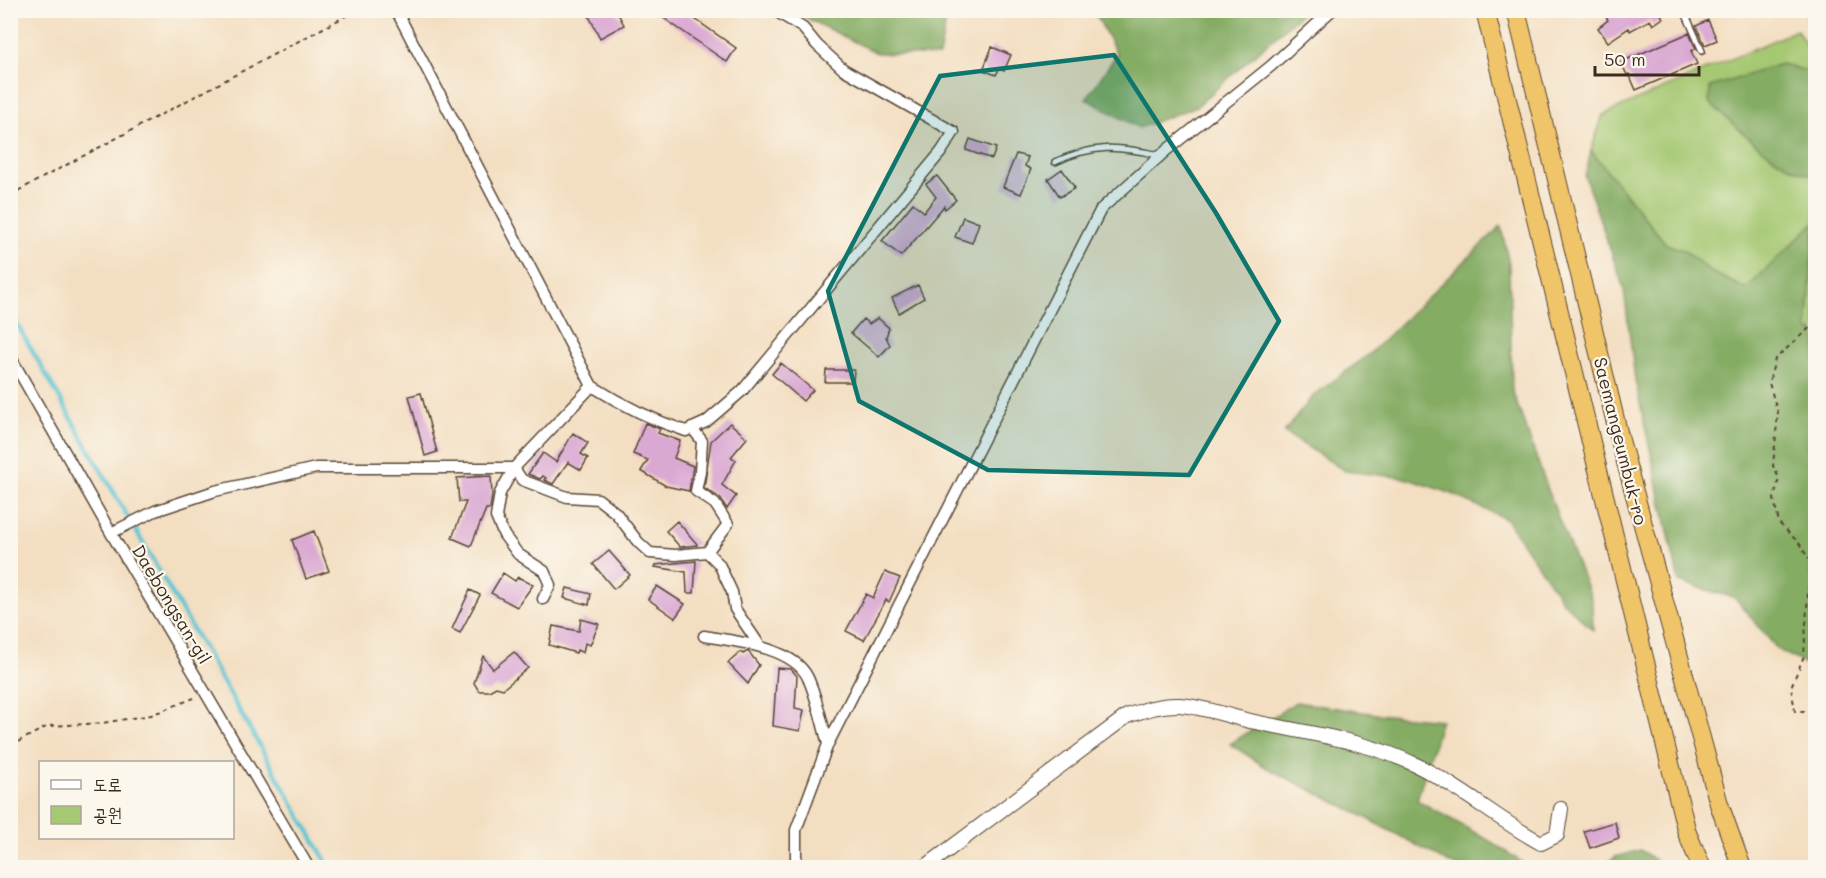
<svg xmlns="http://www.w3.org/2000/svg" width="1826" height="878" viewBox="0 0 1826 878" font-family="Mali,'Poor Story',sans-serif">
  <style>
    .green { fill: #a5c872; stroke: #707948; stroke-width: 1.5 }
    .forest { fill: #84ac64; stroke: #606b41; stroke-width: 1.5 }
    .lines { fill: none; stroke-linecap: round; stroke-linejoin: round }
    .stream { stroke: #5ac5d3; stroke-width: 4.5 }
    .building { fill: #daa9d3 }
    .service-casing { stroke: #574536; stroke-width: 8 }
    .minor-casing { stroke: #574536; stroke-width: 13 }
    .tertiary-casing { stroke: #574536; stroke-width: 16 }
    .trunk-casing { stroke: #574536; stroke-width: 20 }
    .path { stroke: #574536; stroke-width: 2; stroke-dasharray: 4.5 4.5; stroke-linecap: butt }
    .service { stroke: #fff; stroke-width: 5 }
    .minor { stroke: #fff; stroke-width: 10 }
    .tertiary { stroke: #fff; stroke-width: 14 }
    .trunk { stroke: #f0c469; stroke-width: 18 }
    .marked { fill: #0f766e; fill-opacity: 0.2; stroke: #0f766e; stroke-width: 4.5; stroke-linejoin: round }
    .labels { text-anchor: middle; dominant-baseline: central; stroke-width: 4.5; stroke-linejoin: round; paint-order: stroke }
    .street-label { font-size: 18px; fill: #3b2a1e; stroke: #fbf7ec }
  </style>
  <rect width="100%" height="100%" fill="#fbf7ec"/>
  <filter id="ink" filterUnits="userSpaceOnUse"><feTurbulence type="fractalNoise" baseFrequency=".0167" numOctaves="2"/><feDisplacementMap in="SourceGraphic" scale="12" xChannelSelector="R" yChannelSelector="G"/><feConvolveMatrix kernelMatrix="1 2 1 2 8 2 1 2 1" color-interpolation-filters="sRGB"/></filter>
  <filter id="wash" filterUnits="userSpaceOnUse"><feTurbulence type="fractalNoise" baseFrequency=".008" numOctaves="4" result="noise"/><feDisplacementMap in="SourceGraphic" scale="24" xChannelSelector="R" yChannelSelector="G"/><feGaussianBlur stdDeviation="1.35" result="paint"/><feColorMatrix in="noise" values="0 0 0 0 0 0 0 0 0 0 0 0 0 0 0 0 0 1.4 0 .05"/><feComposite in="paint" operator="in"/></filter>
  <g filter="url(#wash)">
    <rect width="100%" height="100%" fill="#f3dec1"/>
    <path class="green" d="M1797 30 1815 61V73L1780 64 1709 102C1737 127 1777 169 1815 175V222L1746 290 1711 272 1685 251 1666 244 1591 151 1603 115Z
      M1815 227V334L1807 329Z"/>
    <path class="forest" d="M792 11H948L939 56 877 53Z
      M1094 11H1304L1197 106 1139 128 1086 99 1117 54Z
      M1781 64 1815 73V175C1777 169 1737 127 1709 102L1710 87Z
      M1591 151 1666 244 1685 251 1711 272 1746 289 1815 222 1807 329 1816 334 1815 669 1778 650 1735 598 1679 582 1635 380 1624 289 1585 177Z
      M1501 226 1509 264 1512 390 1559 520 1592 600 1593 630 1563 602 1506 519 1450 493 1405 478 1345 471 1284 432 1313 396 1368 355Z
      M1296 702 1377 714 1441 720 1417 800 1493 843 1529 867H1457L1363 816 1267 768 1230 744Z
      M1640 850 1666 867H1602L1615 857Z"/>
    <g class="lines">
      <path class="stream" d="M10 312 330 868
        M292 868 298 865"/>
    </g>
    <g id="blocks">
      <path class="building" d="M586 10H616L624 25 600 38Z
        M652 10H682L736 48 727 62Z
        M1602 10H1664L1660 13 1663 18 1653 25 1650 20 1630 31 1629 28 1608 42 1598 28 1608 20Z
        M1708 20 1717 40 1705 45 1696 26Z
        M1689 33 1696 49 1691 51 1697 64 1636 90 1629 74 1627 75 1621 62Z
        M992 47 1011 55 1004 71 999 69 996 75 983 70Z
        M970 139 996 148 992 159 966 150Z
        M1016 154 1028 157 1025 166 1031 169 1021 194 1003 187Z
        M1062 169 1075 188 1060 197 1048 179Z
        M937 176 956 200 945 209 944 206 901 256 882 241 913 203 924 212 936 197 926 184Z
        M963 217 979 223 972 243 955 237Z
        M918 285 924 298 899 313 892 298Z
        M878 318 889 328 886 337 890 345 879 357 851 333 863 319 869 324Z
        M781 363 813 390 803 401 772 374Z
        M826 370H854L853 382H825Z
        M421 393 437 452 425 456 409 396Z
        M645 423 660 429 658 433 680 441 674 458 693 466 689 491 666 486 641 471 648 460 633 454Z
        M730 423 747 438 731 457 736 460 722 485 736 496 727 509 720 498 704 488 711 441Z
        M573 433 588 443 581 454 588 458 581 470 568 462 553 484 544 480 546 478 543 476 540 479 528 474 543 453 556 462Z
        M491 476 492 495 490 509H486L471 546 452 538 466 502H459L457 478Z
        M677 521 697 544V545L680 547 666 531Z
        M314 531 329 571 306 579 292 540Z
        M609 551 630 575 614 589 593 564Z
        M696 561 694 593H687L686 572 655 567V565Z
        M885 572 900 578 889 602 886 600 864 640 846 631 866 594 873 598Z
        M503 573 515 581 518 577 533 585 517 607 491 593Z
        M657 586 685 604 675 618 648 599Z
        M567 588 591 594 589 605 564 598Z
        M470 590 480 595 460 633 452 629Z
        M581 619 599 624 590 645 585 643 583 653 577 650 576 653 549 645 553 626 579 631Z
        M748 651 759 665 748 684 728 663 741 652 743 654Z
        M514 652 528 668 503 689 496 687 489 691H479L474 683 483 656 493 669Z
        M777 668 791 669 797 676 795 708 804 710 800 731 773 726Z
        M1615 822 1619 838 1590 848 1584 831Z"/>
    </g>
  </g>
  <g filter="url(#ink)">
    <use href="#blocks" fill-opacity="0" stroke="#574536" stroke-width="1.5"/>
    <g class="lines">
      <g class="service-casing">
        <path id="service" d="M1686 10V15L1702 51
          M1055 162C1094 144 1118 146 1159 155"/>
      </g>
      <g class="minor-casing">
        <path id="minor" d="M396 10 592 386
          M10 356 111 533 309 868
          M692 428 702 441 700 472 696 491 715 504 728 524 707 552
          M111 533 155 511 215 491 316 468H514L522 480 567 497 598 499 616 513 638 542 650 553 676 555 707 552 719 564 732 592 735 609 760 646
          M543 599 550 585 544 571 518 554 504 535 496 517 500 493 514 468 592 386C622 405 652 420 686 431L706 422 742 391 941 152 954 132 843 69 817 45 803 28 774 10
          M704 636C734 641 794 647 808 678 817 698 822 723 828 744
          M796 868V830L828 744 1101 209 1168 149 1271 66 1332 10"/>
      </g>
      <g class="tertiary-casing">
        <path id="tertiary" d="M924 868 1127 716C1144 710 1161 704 1180 705 1205 707 1230 717 1255 722 1310 734 1366 740 1418 766 1461 787 1498 820 1541 843L1557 835 1561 809"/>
      </g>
      <g class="trunk-casing">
        <path id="trunk" d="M1485 10 1687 833 1702 868
          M1516 10 1620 440 1719 804 1742 868"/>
      </g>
      <path class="path" d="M1805 10 1816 31
        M10 195 357 10
        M1816 270V293
        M1816 322 1775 359 1769 383 1778 413 1773 466 1779 478 1774 499 1779 523 1799 543 1810 561 1804 656 1791 687 1795 711H1816
        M10 746 48 726 102 723 151 715 194 698"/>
      <use href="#service" class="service"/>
      <use href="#minor" class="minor"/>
      <use href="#tertiary" class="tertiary"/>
      <use href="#trunk" class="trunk"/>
    </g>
  </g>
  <path class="marked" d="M1114 55 1216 213 1279 321 1189 475 988 470 859 401 828 291 940 76Z"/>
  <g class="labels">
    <g class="street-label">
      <text transform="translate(1621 441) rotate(76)">Saemangeumbuk-ro</text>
      <text transform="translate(172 604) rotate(59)">Daebongsan-gil</text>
    </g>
  </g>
  <rect width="1826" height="878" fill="none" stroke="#fbf7ec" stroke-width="36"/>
  <rect x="39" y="761" width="195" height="78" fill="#fbf7ec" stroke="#aea59a" stroke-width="1.5"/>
  <rect x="51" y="780" width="30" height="9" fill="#ffffff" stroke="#aea59a" stroke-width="1.5"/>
  <text x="93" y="791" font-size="18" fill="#3b2a1e">도로</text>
  <rect x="51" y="806" width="30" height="18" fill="#a5c872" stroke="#aea59a" stroke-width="1.5"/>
  <text x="93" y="821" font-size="18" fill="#3b2a1e">공원</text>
  <path d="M1595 66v9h104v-9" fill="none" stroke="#3b2a1e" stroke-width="3"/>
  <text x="1604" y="66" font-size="18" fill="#3b2a1e" stroke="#fbf7ec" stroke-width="4.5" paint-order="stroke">50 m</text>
</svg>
